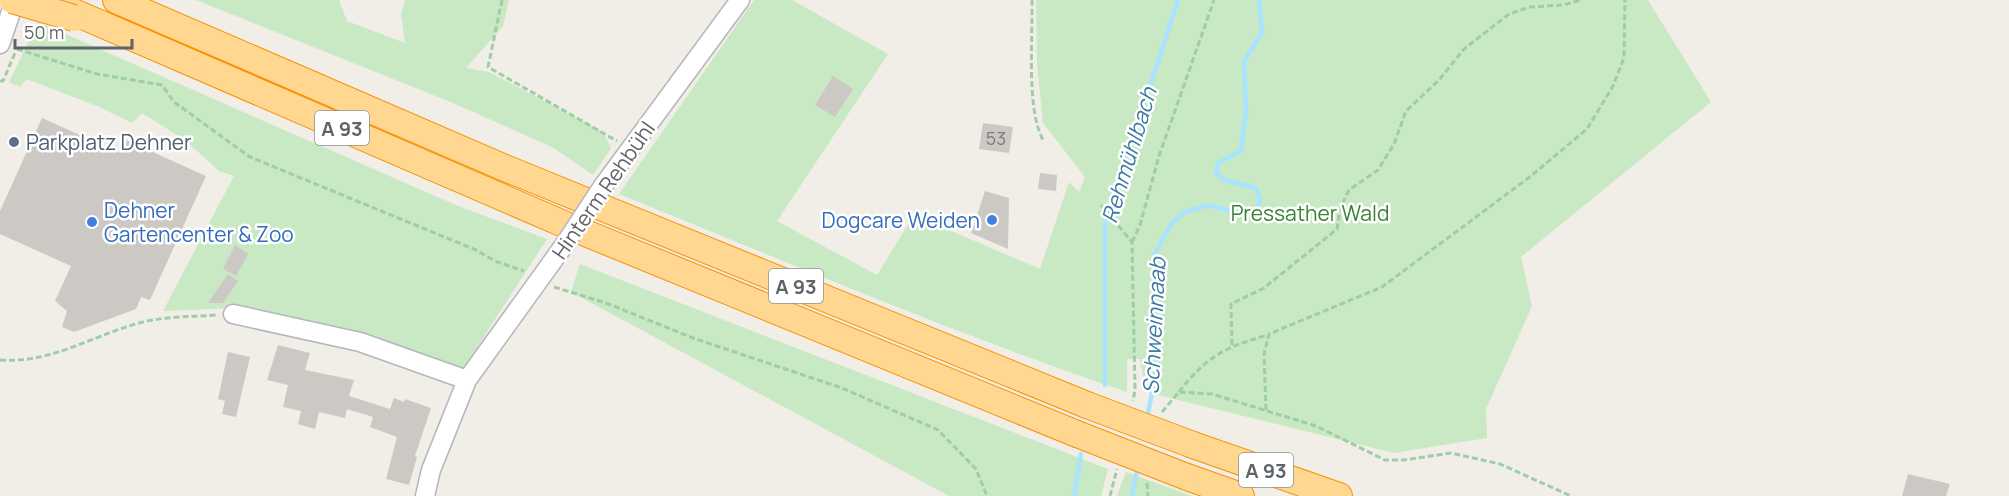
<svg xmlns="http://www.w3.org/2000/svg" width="2009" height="496" viewBox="0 0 2009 496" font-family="Manrope,sans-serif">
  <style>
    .green { fill: #c8e9c4 }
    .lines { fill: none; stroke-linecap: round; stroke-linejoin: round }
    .stream { stroke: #aae3ff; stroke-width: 4.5 }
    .building { fill: #ccc9c5 }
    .minor-casing { stroke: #b3b6ba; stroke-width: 21 }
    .highway-casing { stroke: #f99000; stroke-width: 28 }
    .path { stroke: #9ecda6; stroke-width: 3; stroke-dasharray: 6 3; stroke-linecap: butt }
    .minor { stroke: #fff; stroke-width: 18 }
    .highway { stroke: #ffd791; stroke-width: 26 }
    .minor-bridge-casing { stroke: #b3b6ba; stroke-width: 21; stroke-linecap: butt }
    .highway-bridge-casing { stroke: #f99000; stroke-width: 28; stroke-linecap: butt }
    .minor-bridge { stroke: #fff; stroke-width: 18 }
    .highway-bridge { stroke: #ffd791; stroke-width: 26 }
    .service-dot { fill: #5c6f8a; stroke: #fff; stroke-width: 2 }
    .shop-dot { fill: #3f7fe0; stroke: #fff; stroke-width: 2 }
    .labels { text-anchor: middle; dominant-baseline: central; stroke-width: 5; stroke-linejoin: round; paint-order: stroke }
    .number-label { font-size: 18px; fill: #7a7d7f }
    .shield { fill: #fff; stroke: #8f9295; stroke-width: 1.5 }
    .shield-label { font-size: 20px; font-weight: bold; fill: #5f6468 }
    .service-label { font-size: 21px; fill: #4e5e75; stroke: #fff; text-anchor: start }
    .street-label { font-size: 21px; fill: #5f6468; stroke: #fff }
    .shop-label { font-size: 21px; fill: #366cbe; stroke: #fff; text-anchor: start }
    .park-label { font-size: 21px; fill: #388232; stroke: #fff }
    .water-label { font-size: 22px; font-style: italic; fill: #3d7aa3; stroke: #fff }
  </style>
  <rect width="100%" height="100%" fill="#f1eee8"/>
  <path class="green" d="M196 0H339L347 21 405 43 401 14 405 0H509L503 26 466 68 489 72 603 132 611 148 593 175 552 147 453 103Z
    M754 0H792L888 54 777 221 877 275 914 215 1040 269 1069 182 1079 192 1085 177 1043 123 1037 65 1036 0H1648L1711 102 1521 257 1532 306 1486 409 1487 438 1394 453 1146 392 1140 359H1127V392C954 334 787 262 619 194Z
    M38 22 458 206 547 239 461 372 237 308 163 311 234 176 219 171 185 140 142 113 132 123 97 106 27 79 20 87 9 82Z
    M580 264 1108 469 1101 496H949L571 292Z
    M1126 472 1192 496H1117Z"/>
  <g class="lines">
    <path class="stream" d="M1105 385V223L1178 0
      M1147 419 1156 371 1154 255 1171 224 1185 212 1209 205 1245 215 1257 212 1260 198 1256 188 1225 180 1216 173 1218 163 1241 151 1246 111 1244 62 1262 32 1259 0
      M1074 496 1081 454
      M1132 496 1138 466"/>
  </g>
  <path class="building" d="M833 76 853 89 835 117 815 105Z
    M42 118 120 153 126 140 206 176 150 300 141 297 136 309 74 332 62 327 67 311 55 301 71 266 0 234V211Z
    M983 123 1013 127 1009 153 979 149Z
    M1040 173 1057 175 1056 191 1038 189Z
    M985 191 1009 198 1008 249 971 233Z
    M235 245 248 254 236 276 223 269Z
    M228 274 238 281 223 303H208Z
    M278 345 310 353 305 370 354 380 349 396 390 409 394 398 404 402 405 399 431 408 415 456 417 457 409 485 386 479 397 437 370 427 373 417 347 409 345 418 319 412 315 429 298 424 301 411 283 407 288 385 267 380Z
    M228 352 250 357 236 417 222 414 225 401 218 399Z
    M1908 474 1950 484 1946 496H1902Z"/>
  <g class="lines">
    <g class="minor-casing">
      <path id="minor" d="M0 44 15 0
        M603 186 740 0
        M233 314 360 342 467 380
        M425 496 431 470 467 380 565 244"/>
    </g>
    <g class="highway-casing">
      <path id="highway" d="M116 0 505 168 1087 405
        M55 4 566 225 1077 434
        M1193 445 1339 496
        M1187 477 1241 496"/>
    </g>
    <path class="path" d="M502 0 488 67 617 141
      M1032 0C1033 37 1026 109 1043 140
      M17 49 97 74 162 85 174 102 250 157 476 250 495 261 524 271
      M0 81H3L15 53
      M1101 205 1132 242 1135 390 1133 401
      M1132 242 1140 225 1159 156 1214 0
      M554 287 606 303 693 338 842 388 938 430 976 469 987 496
      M1232 345 1231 304 1264 288 1337 229 1340 209 1349 190 1378 170 1394 144 1406 111 1439 80 1464 49 1509 14 1530 7 1563 5 1581 0
      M0 360C51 364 95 334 143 322 168 316 191 317 217 315
      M1179 392C1207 356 1225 347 1268 335
      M1266 410 1264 354 1269 334 1382 287 1531 176 1587 129 1613 86 1624 58 1625 0
      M1162 412 1179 392 1212 394 1316 426 1385 460H1404L1451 453 1500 464 1571 496
      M1147 483 1148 496
      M1110 496 1117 469"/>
    <use href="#minor" class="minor"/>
    <use href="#highway" class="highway"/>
    <g class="minor-bridge-casing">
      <path id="minor-bridge" d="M565 244 603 186"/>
    </g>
    <g class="highway-bridge-casing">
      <path id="highway-bridge" d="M12 0 74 18
        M1087 405 1193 445
        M1077 434 1187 477"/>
    </g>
    <use href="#minor-bridge" class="minor-bridge"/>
    <use href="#highway-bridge" class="highway-bridge"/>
  </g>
  <circle class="service-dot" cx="14" cy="142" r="6"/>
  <g class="shop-dot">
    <circle cx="992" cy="220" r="6"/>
    <circle cx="92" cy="222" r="6"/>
  </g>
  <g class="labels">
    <g class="number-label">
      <text x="996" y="138">53</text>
    </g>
    <g class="shield">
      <rect x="315" y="111" width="54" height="34" rx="4.5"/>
      <rect x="769" y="269" width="54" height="34" rx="4.5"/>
      <rect x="1239" y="453" width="54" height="34" rx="4.5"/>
    </g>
    <g class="shield-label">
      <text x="342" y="128">A 93</text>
      <text x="796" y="286">A 93</text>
      <text x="1266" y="470">A 93</text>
    </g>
    <g class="service-label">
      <text x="26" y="142">Parkplatz Dehner</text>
    </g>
    <g class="street-label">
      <text transform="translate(603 190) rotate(-55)">Hinterm Rehbühl</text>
    </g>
    <g class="shop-label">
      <text x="104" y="210">Dehner<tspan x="104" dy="24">Gartencenter &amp; Zoo</tspan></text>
      <text x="980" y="220" text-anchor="end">Dogcare Weiden</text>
    </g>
    <g class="park-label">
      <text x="1310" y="213">Pressather Wald</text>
    </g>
    <g class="water-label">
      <text transform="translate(1129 155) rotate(-73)">Rehmühlbach</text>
      <text transform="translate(1154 326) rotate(-87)">Schweinnaab</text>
    </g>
  </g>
  <path d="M15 39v9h117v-9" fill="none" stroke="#5f6468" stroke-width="3"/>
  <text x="24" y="39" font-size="18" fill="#5f6468" stroke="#ffffff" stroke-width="4.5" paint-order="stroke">50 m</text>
</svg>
